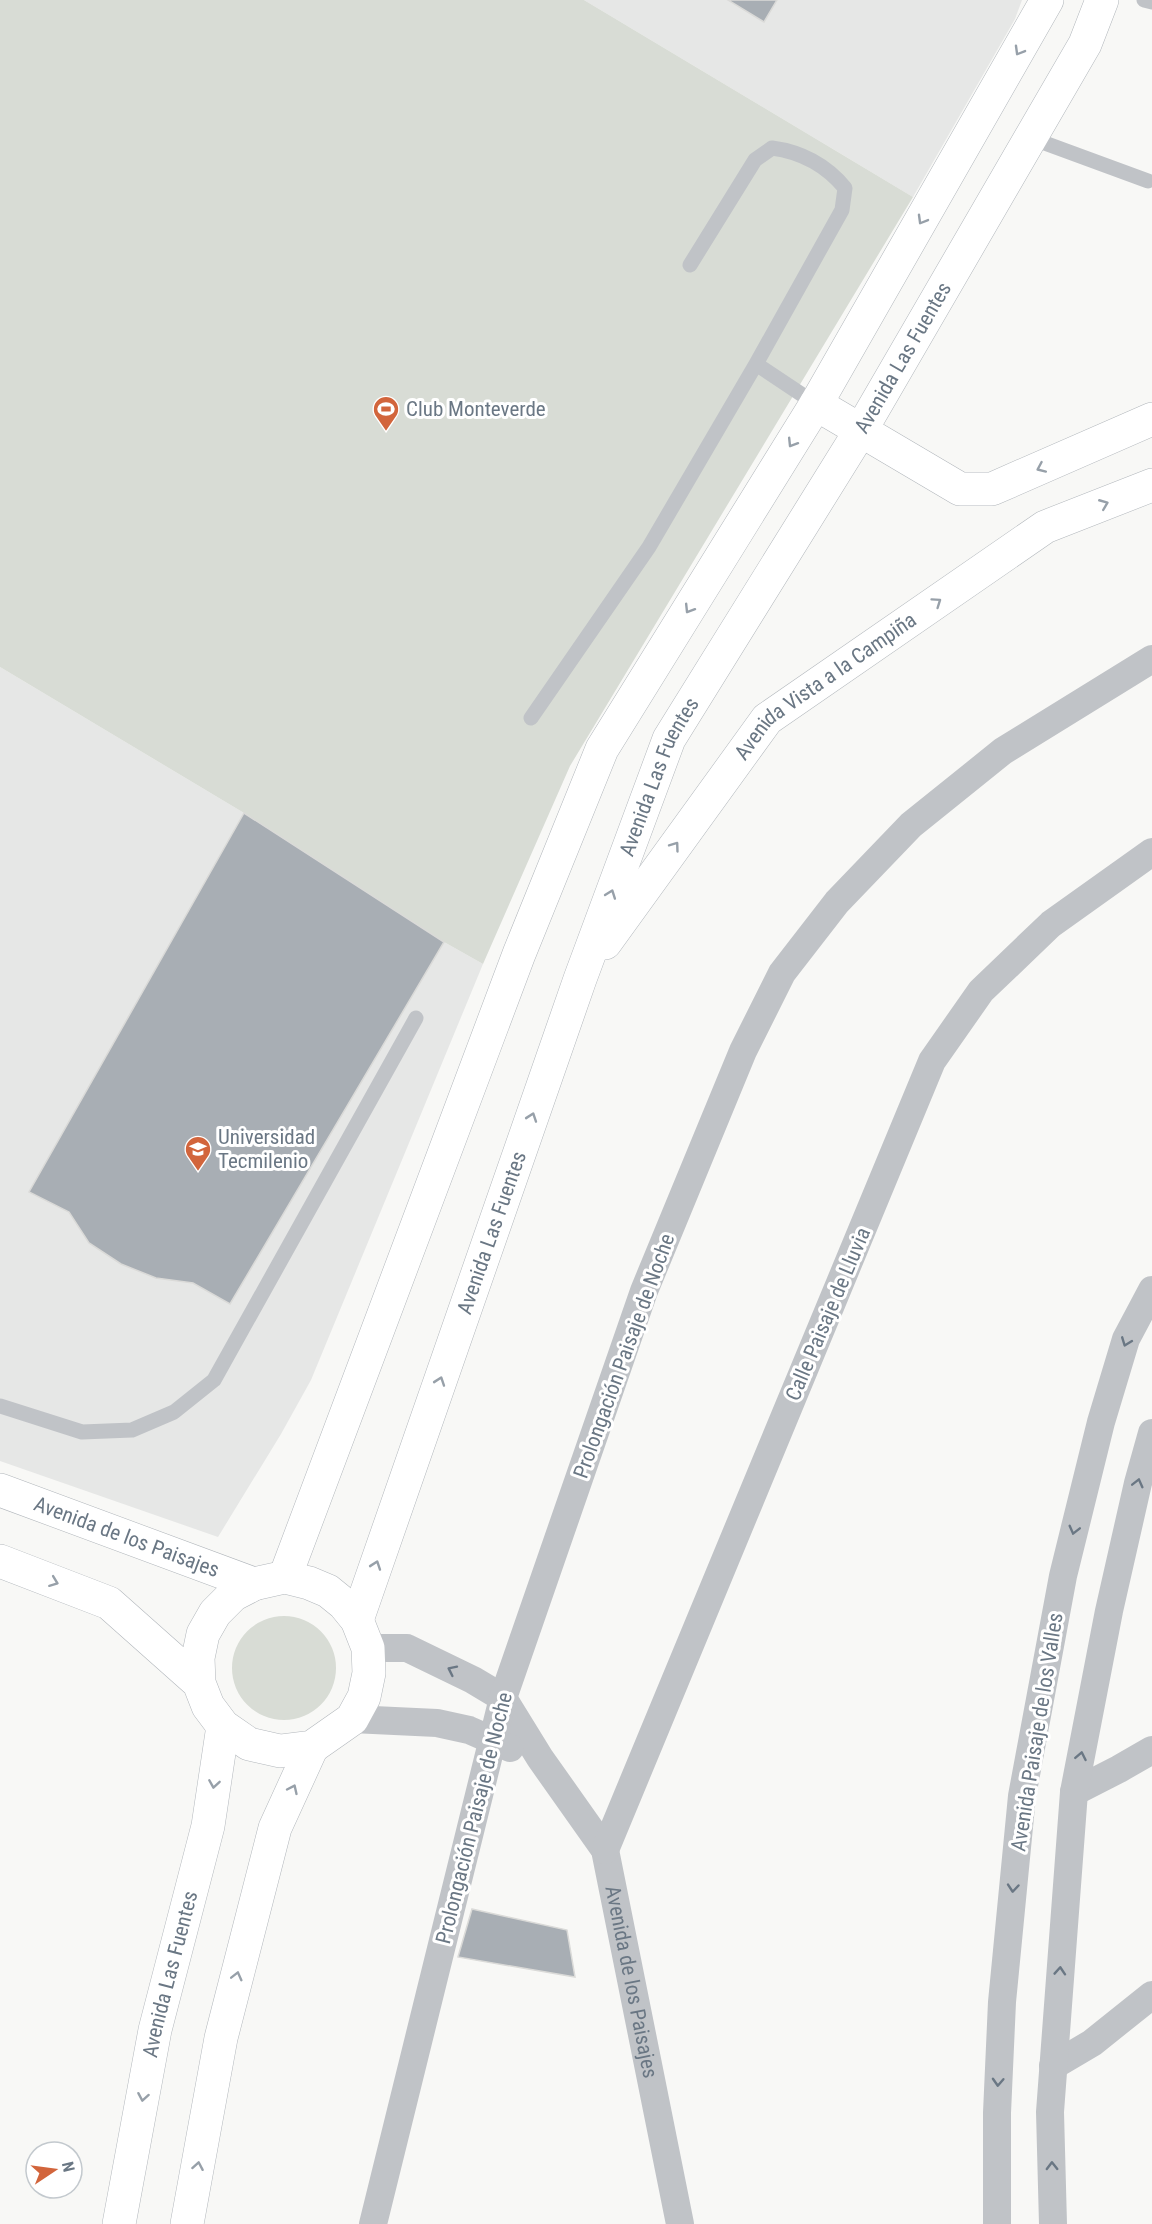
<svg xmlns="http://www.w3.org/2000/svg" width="1152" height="2224" viewBox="0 0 1152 2224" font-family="'Roboto Condensed',sans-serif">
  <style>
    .built { fill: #e6e7e6 }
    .green { fill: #d8dcd5 }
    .building { fill: #a8aeb4; stroke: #dadad8; stroke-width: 1.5 }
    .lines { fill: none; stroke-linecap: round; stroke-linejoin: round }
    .secondary-casing { stroke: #b2b7bc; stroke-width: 34 }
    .lane { stroke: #c0c3c7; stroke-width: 15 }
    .street { stroke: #c0c3c7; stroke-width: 28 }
    .secondary { stroke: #fff; stroke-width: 33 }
    .oneway { stroke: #97a0a9 }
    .oneway2 { stroke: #6a7784 }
    .labels { text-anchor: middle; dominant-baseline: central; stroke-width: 6; stroke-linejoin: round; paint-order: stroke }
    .street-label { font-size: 21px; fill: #6a7784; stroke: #fff }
    .poi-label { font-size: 21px; fill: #6a7784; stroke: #fff; text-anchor: start }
  </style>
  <rect width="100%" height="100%" fill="#f8f8f6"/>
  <path class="built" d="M584 0H1022L1015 19 913 197Z
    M0 667 244 813 444 942 483 964 311 1380 281 1434 218 1537 0 1461Z"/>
  <path class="green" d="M0 0H584L913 197 570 766 483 964 444 942 244 813 0 667Z
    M232 1668a52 52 0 1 1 104 0a52 52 0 1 1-104 0Z"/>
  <path class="building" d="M728 0H777L764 22Z
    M244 813 444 942 230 1304 193 1283 156 1278 121 1264 89 1243 69 1212 29 1192Z
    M472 1909 567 1930 575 1977 458 1957Z"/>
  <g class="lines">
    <g class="secondary-casing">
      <g id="secondary">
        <path d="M816 404 960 489H992L1152 419"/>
        <path id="s2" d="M605 943 767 719 1045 527 1152 485"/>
        <path id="s3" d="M0 1490 254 1584"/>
        <path d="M0 1561 109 1603 199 1683 208 1706 223 1726 249 1744 280 1751 312 1747 352 1719 364 1697 369 1673 368 1648 357 1620 344 1604 328 1591 309 1583 285 1577 254 1584 233 1595 215 1613 203 1634 198 1658 199 1683"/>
        <path d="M285 1577 519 954 602 749 816 404 1047 0"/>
        <path id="s4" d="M357 1620 580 979 669 739 861 430 1085 44 1102 0"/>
        <path id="s5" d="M119 2224 155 2030 208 1826 223 1726"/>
        <path d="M187 2224 221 2038 275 1828 312 1747"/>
      </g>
    </g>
    <path class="lane" d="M1144 0 1152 2
      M1031 138 1148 181
      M756 364 816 404
      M531 718 649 547 756 364 842 210 845 188C826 165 802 152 772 148L755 160 690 265
      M0 1406 82 1432 132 1430 174 1412 214 1380 416 1018"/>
    <g class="street">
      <path id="s1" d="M368 1648H407L473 1680 503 1698 540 1758 605 1850 680 2224"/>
      <path d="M352 1719 437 1723 469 1730 510 1748"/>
      <path d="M1074 1792 1119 1769 1152 1750"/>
      <path d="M605 1850 932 1061 981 991 1051 924 1152 852"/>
      <path d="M1053 2066 1092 2043 1152 1995"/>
      <path d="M373 2224 503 1698 644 1291 743 1051 782 973 837 902 911 825 1003 751 1152 659"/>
      <path d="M997 2224V2113L1002 2002 1022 1796 1063 1576 1101 1422 1126 1339 1152 1290"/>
      <path d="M1053 2224 1050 2112 1074 1792 1109 1611 1138 1483 1152 1433"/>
    </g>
    <use href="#secondary" class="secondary"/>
  </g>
  <defs><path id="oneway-chevron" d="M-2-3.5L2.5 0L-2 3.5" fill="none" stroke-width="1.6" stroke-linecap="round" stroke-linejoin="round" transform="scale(1.5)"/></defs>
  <g class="oneway">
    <use href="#oneway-chevron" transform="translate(1019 51) rotate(120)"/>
    <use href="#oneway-chevron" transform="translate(922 220) rotate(120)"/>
    <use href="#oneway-chevron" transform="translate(792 443) rotate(122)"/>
    <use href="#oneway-chevron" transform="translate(1041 468) rotate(156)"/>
    <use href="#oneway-chevron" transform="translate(1104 504) rotate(-22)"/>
    <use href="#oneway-chevron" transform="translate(937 602) rotate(-35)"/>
    <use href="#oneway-chevron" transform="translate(689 609) rotate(122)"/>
    <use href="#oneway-chevron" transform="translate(675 846) rotate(-54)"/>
    <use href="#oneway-chevron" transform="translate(611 894) rotate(-70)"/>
    <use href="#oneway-chevron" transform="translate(532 1117) rotate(-71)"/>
    <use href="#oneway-chevron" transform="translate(440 1381) rotate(-71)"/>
    <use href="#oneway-chevron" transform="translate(376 1565) rotate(-71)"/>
    <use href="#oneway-chevron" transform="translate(54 1582) rotate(21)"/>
    <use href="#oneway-chevron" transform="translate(214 1784) rotate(99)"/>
    <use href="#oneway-chevron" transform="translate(293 1789) rotate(-65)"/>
    <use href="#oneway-chevron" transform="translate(237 1976) rotate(-76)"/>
    <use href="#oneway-chevron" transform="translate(143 2097) rotate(100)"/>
    <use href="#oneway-chevron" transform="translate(198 2166) rotate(-80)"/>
  </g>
  <g class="oneway2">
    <use href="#oneway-chevron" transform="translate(1126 1342) rotate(111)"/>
    <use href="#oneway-chevron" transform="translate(1138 1483) rotate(-76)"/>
    <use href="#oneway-chevron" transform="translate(1074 1530) rotate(104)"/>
    <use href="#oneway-chevron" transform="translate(452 1670) rotate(-154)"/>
    <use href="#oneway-chevron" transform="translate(1081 1756) rotate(-79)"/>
    <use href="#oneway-chevron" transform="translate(1013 1888) rotate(95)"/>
    <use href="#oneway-chevron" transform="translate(1060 1971) rotate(-86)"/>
    <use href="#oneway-chevron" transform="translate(998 2082) rotate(93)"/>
    <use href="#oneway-chevron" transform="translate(1052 2166) rotate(-91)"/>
  </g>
  <defs>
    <g id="stadium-pin" transform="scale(1.35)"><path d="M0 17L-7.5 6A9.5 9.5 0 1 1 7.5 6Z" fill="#d2653c" stroke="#fff"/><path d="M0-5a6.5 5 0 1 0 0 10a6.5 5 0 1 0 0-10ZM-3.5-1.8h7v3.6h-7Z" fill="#fff"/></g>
    <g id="university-pin" transform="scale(1.35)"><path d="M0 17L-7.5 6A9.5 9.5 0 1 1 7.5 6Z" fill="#d2653c" stroke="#fff"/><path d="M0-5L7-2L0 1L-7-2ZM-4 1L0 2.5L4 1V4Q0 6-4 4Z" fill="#fff"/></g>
  </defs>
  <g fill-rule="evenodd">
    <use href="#stadium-pin" x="386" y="409"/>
    <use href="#university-pin" x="198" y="1149"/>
  </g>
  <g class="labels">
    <g class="street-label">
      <text stroke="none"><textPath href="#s4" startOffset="1382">Avenida Las Fuentes</textPath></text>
      <text stroke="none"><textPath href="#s2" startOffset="342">Avenida Vista a la Campiña</textPath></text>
      <text stroke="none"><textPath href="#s4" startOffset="896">Avenida Las Fuentes</textPath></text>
      <text stroke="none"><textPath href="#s4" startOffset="410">Avenida Las Fuentes</textPath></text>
      <text transform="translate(828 1314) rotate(-67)">Calle Paisaje de Lluvia</text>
      <text transform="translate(624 1356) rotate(-70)">Prolongación Paisaje de Noche</text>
      <text stroke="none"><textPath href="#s3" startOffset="135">Avenida de los Paisajes</textPath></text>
      <text transform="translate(1037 1732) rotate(-81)">Avenida Paisaje de los Valles</text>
      <text transform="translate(474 1818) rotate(-76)">Prolongación Paisaje de Noche</text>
      <text stroke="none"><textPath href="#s5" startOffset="255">Avenida Las Fuentes</textPath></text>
      <text stroke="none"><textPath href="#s1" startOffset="465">Avenida de los Paisajes</textPath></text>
    </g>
    <g class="poi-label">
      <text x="406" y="409">Club Monteverde</text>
      <text x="218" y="1137">Universidad<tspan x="218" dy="24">Tecmilenio</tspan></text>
    </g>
  </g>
  <g transform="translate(54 2170) rotate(77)"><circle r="28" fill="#ffffff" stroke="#c3c9ce" stroke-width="1.5"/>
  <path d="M0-4.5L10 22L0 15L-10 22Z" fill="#d2653c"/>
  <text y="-9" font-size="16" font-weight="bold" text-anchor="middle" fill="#6a7784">N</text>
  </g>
</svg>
